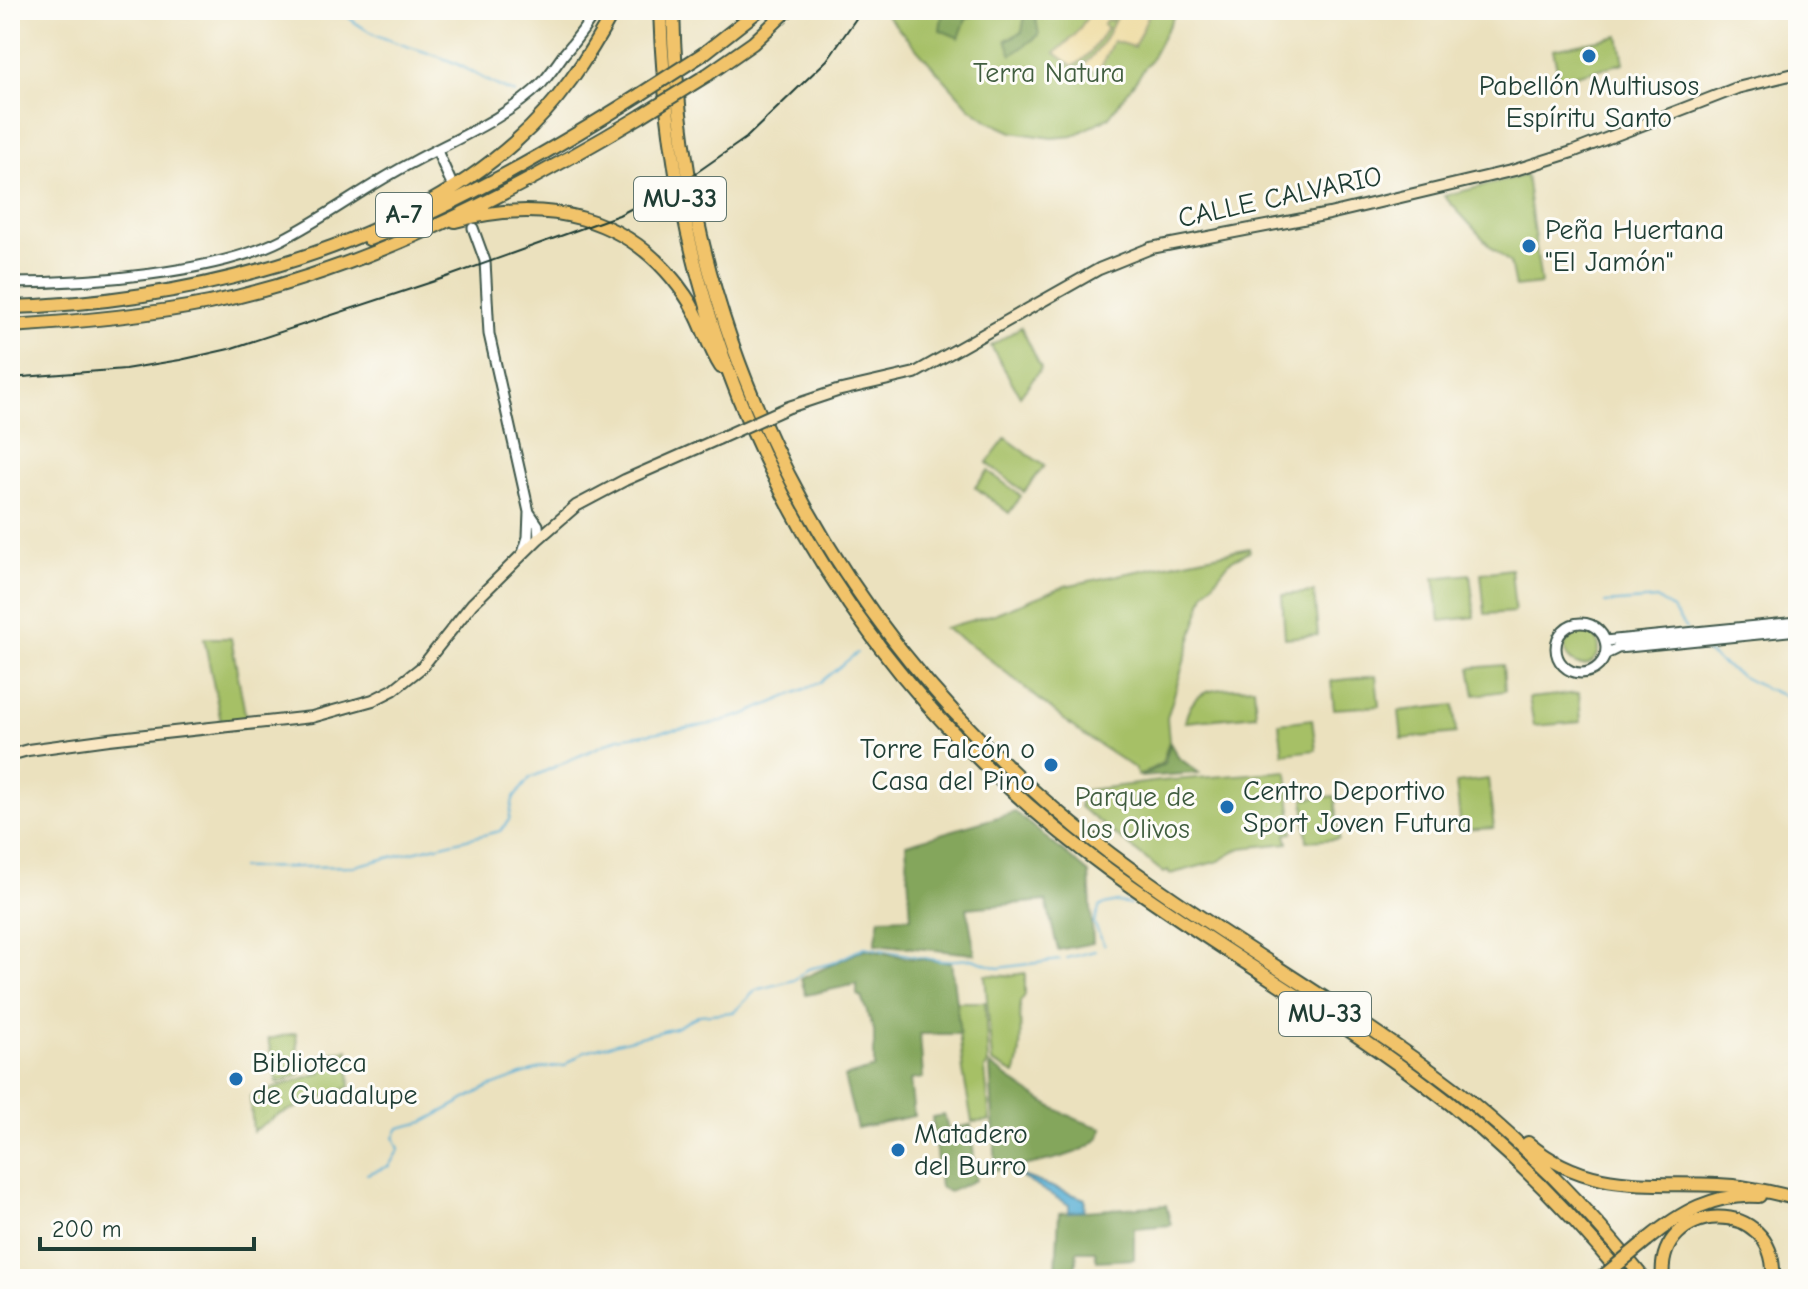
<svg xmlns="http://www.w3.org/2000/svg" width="1808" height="1289" viewBox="0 0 1808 1289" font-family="'Comic Neue',sans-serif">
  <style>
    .green { fill: #a6c066; stroke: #627e4d; stroke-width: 2 }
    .forest { fill: #84a65b; stroke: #527248; stroke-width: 2 }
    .sand { fill: #eeda9e; stroke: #868c69; stroke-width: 2 }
    .water { fill: #57aed4; stroke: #3b7684; stroke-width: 2 }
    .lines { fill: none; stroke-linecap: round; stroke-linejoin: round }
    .stream { stroke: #57aed4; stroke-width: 2 }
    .tertiary-casing { stroke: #3e5649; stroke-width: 13 }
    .secondary-casing { stroke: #3e5649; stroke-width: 14 }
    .motorway-casing { stroke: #3e5649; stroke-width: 16 }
    .tertiary { stroke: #fff; stroke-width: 9 }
    .secondary { stroke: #f9e7c3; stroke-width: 10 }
    .motorway { stroke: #f1c36a; stroke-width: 12 }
    .tram { stroke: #1f3d34; stroke-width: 2 }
    .secondary-bridge-casing { stroke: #3e5649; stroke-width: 14; stroke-linecap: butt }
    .motorway-bridge-casing { stroke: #3e5649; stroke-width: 16; stroke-linecap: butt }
    .secondary-bridge { stroke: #f9e7c3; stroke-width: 10 }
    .motorway-bridge { stroke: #f1c36a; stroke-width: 12 }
    .poi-dot { fill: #1f6fb2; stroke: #fdfcf7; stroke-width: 3 }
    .labels { text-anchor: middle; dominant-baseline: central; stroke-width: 6; stroke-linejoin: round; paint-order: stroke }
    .shield { fill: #fdfcf7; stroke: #62766e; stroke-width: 2 }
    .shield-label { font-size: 26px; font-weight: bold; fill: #1f3d34 }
    .park-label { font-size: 28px; fill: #415e40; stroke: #fdfcf7 }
    .poi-label { font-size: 28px; fill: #1f3d34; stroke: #fdfcf7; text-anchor: start }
    .street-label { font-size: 28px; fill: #1f3d34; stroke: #fdfcf7 }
  </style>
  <rect width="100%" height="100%" fill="#fdfcf7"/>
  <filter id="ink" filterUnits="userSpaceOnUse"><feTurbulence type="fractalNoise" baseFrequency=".0125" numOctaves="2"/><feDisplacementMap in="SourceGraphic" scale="16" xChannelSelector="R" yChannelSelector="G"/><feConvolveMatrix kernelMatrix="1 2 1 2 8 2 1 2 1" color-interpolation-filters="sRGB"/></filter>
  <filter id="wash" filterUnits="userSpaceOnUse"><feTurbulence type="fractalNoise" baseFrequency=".006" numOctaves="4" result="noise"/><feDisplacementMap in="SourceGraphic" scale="32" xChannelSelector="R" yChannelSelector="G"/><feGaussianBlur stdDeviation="1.8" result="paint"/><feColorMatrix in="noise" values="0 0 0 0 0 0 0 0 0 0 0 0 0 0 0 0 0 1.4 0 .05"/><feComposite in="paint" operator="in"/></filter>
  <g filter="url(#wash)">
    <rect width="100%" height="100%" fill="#ebe1be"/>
    <path class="green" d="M882 10H1177L1150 61 1109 117 1073 136 1052 138 1012 132 990 122 970 108Z
      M1619 36 1624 63 1559 79 1553 49Z
      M1526 175 1541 284 1515 287 1510 263 1489 245 1444 196Z
      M1021 327 1041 368 1020 396 991 346Z
      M1006 438 1044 466 1024 492 987 463Z
      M988 471 1021 496 1009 513 975 487Z
      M1249 548 1250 551 1230 561 1205 593 1167 718 1169 741 1162 763 1138 776 1134 768 1078 731 977 649 944 628 994 614 1065 586Z
      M1511 569 1515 612 1485 614 1481 573Z
      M1470 574 1475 617 1440 621 1434 578Z
      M1314 592 1318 635 1285 638 1282 595Z
      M1565 648a17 17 0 1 1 34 0a17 17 0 1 1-34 0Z
      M204 638H231L247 724 222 727Z
      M1503 665 1505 691 1475 695 1470 668Z
      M1376 676 1379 706 1334 709 1331 681Z
      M1254 687 1256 715 1185 722C1193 683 1221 690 1254 687Z
      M1579 693 1581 722 1534 726 1529 698Z
      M1454 705 1456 733 1402 739 1399 711Z
      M1312 719 1316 750 1283 754 1279 723Z
      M1287 771 1293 833 1286 834 1288 843 1241 848 1219 861 1170 874 1168 870 1164 873 1080 807V791L1161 781Z
      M1488 779 1494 828 1461 830 1456 783Z
      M1335 796 1339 839 1307 841 1304 799Z
      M1025 973V995L1020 1002C1020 1024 1023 1054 1015 1074L992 1062 985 975 1007 976Z
      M956 1002H985L988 1064 985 1069 990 1121 972 1122 963 1071Z
      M296 1033 300 1075 277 1083 268 1039Z
      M348 1050 350 1087 278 1115 253 1131 250 1096 323 1072 321 1055Z"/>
    <path class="forest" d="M943 10H987L966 19 959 38 940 30Z
      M1026 10H1039L1036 19 1039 35 1012 55 1006 40 1022 32Z
      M1170 743 1178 757 1199 773 1140 777 1164 764Z
      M1015 812 1089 873 1093 943 1058 950 1046 901 967 908 975 954 875 944 880 918 911 917 906 844Z
      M865 949 909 958 951 962 960 1034H920L923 1078 910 1080 914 1116 857 1128 844 1077 874 1068V1030L861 997 857 995V984L806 995 801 979Z
      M990 1065C1026 1090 1060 1118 1103 1128 1102 1131 1099 1138 1097 1140 1082 1157 1018 1167 996 1170Z
      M944 1115 948 1129 971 1125 976 1180 949 1192 940 1187 932 1117Z
      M1166 1205 1171 1225 1134 1228V1259L1097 1261 1095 1251H1077L1075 1271H1056L1059 1213Z"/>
    <path class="sand" d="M1086 10H1115L1111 21 1107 19 1103 25 1107 28C1099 41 1087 60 1073 66L1055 53 1075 35 1090 13Z
      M1119 10H1151L1134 47 1113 41 1099 71 1077 69C1096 59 1112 28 1119 10Z"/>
    <path class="water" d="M1012 1172 1085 1199 1084 1211 1069 1212V1205Z"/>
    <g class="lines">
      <path class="stream" d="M341 10C371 43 420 46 459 65 478 75 494 86 515 93
        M1605 603 1658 599 1672 609 1686 629
        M1697 645C1728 670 1759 690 1798 699
        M241 868 354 866 500 831 509 820 513 799 530 778 619 738 712 724 743 715 819 683 857 653
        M1104 945 1094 923 1100 906 1117 902 1130 905
        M1067 958 1095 951
        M367 1174 389 1166 399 1149 394 1137 399 1128 424 1122 486 1088 541 1068 564 1066 585 1051 675 1028 699 1015 734 1012 756 990 794 980 808 969 833 963 865 947 941 961 972 959 998 968 1060 960"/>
    </g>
  </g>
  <g filter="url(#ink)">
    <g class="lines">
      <g class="tertiary-casing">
        <path id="tertiary" d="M437 151 450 180
          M473 228 485 261 489 334 529 512 528 537 523 553
          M10 283C87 283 215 274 283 239 328 216 368 185 413 162 457 138 506 119 542 83 550 74 557 64 564 54 576 40 587 26 596 10
          M529 512 538 525 539 538
          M1556 648a25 25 0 1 1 50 0a25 25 0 1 1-50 0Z
          M1605 641 1798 622
          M1606 654 1618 648 1798 630"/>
      </g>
      <g class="secondary-casing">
        <path id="secondary" d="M789 407 837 391 915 373 1099 269 1151 248 1329 214 1515 170 1572 152 1737 88 1798 73
          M10 755 28 750 109 739 312 717 373 700 393 690 422 667 472 604 538 539 576 506 625 480 718 439"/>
      </g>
      <g class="motorway-casing">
        <path id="motorway" d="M660 10C671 360 826 662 1109 870 1210 944 1320 1006 1421 1081 1498 1138 1565 1205 1625 1279
          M673 10C681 370 856 677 1149 882 1249 953 1357 1014 1455 1089 1525 1145 1588 1209 1644 1279
          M703 54 759 10
          M707 75 753 43 788 10
          M455 221C544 197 630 214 685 295 701 317 706 344 721 367
          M369 239C465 201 554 149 641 94
          M10 307C176 303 390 254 516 141 558 104 588 58 614 10
          M10 326C77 322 143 316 209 303 360 272 510 195 641 116
          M1528 1143C1587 1193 1648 1182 1718 1185 1745 1186 1772 1192 1798 1199
          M1647 1240C1681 1212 1714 1193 1759 1196
          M1663 1279C1655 1200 1778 1194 1773 1279"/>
      </g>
      <use href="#tertiary" class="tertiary"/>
      <use href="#secondary" class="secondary"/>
      <use href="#motorway" class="motorway"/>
      <path class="tram" d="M10 378 125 369 180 360 229 349 441 279 619 215 683 182 746 138 827 60 862 10"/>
      <g class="secondary-bridge-casing">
        <path id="secondary-bridge" d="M718 439 789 407"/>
      </g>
      <g class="motorway-bridge-casing">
        <path id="motorway-bridge" d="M641 94 703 54
          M641 116 707 75
          M1600 1279 1647 1240"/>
      </g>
      <use href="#secondary-bridge" class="secondary-bridge"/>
      <use href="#motorway-bridge" class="motorway-bridge"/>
    </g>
  </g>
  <g class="poi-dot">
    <circle cx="1589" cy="56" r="8"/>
    <circle cx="1529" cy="246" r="8"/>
    <circle cx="1051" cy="765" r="8"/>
    <circle cx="1227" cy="807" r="8"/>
    <circle cx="236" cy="1079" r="8"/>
    <circle cx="898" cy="1150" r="8"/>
  </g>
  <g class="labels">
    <g class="shield">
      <rect x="634" y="177" width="92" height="44" rx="6"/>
      <rect x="376" y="193" width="56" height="44" rx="6"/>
      <rect x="1279" y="992" width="92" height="44" rx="6"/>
    </g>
    <g class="shield-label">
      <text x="680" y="199">MU-33</text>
      <text x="404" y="215">A-7</text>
      <text x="1325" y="1014">MU-33</text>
    </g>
    <g class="park-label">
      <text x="1049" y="73">Terra Natura</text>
      <text x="1135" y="797">Parque de<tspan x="1135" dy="32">los Olivos</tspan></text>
    </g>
    <g class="poi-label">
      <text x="1589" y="86" text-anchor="middle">Pabellón Multiusos<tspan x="1589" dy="32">Espíritu Santo</tspan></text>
      <text x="1545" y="230">Peña Huertana<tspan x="1545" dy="32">"El Jamón"</tspan></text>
      <text x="1035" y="749" text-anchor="end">Torre Falcón o<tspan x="1035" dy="32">Casa del Pino</tspan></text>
      <text x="1243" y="791">Centro Deportivo<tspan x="1243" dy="32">Sport Joven Futura</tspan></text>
      <text x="252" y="1063">Biblioteca<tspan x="252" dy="32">de Guadalupe</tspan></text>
      <text x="914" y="1134">Matadero<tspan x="914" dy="32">del Burro</tspan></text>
    </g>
    <g class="street-label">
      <text transform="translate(1280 197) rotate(-12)">CALLE CALVARIO</text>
    </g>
  </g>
  <rect width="1808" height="1289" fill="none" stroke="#fdfcf7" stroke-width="40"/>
  <path d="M40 1237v12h214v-12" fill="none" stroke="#1f3d34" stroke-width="4"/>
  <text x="52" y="1237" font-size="24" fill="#1f3d34" stroke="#fdfcf7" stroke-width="6" paint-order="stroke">200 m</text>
</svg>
